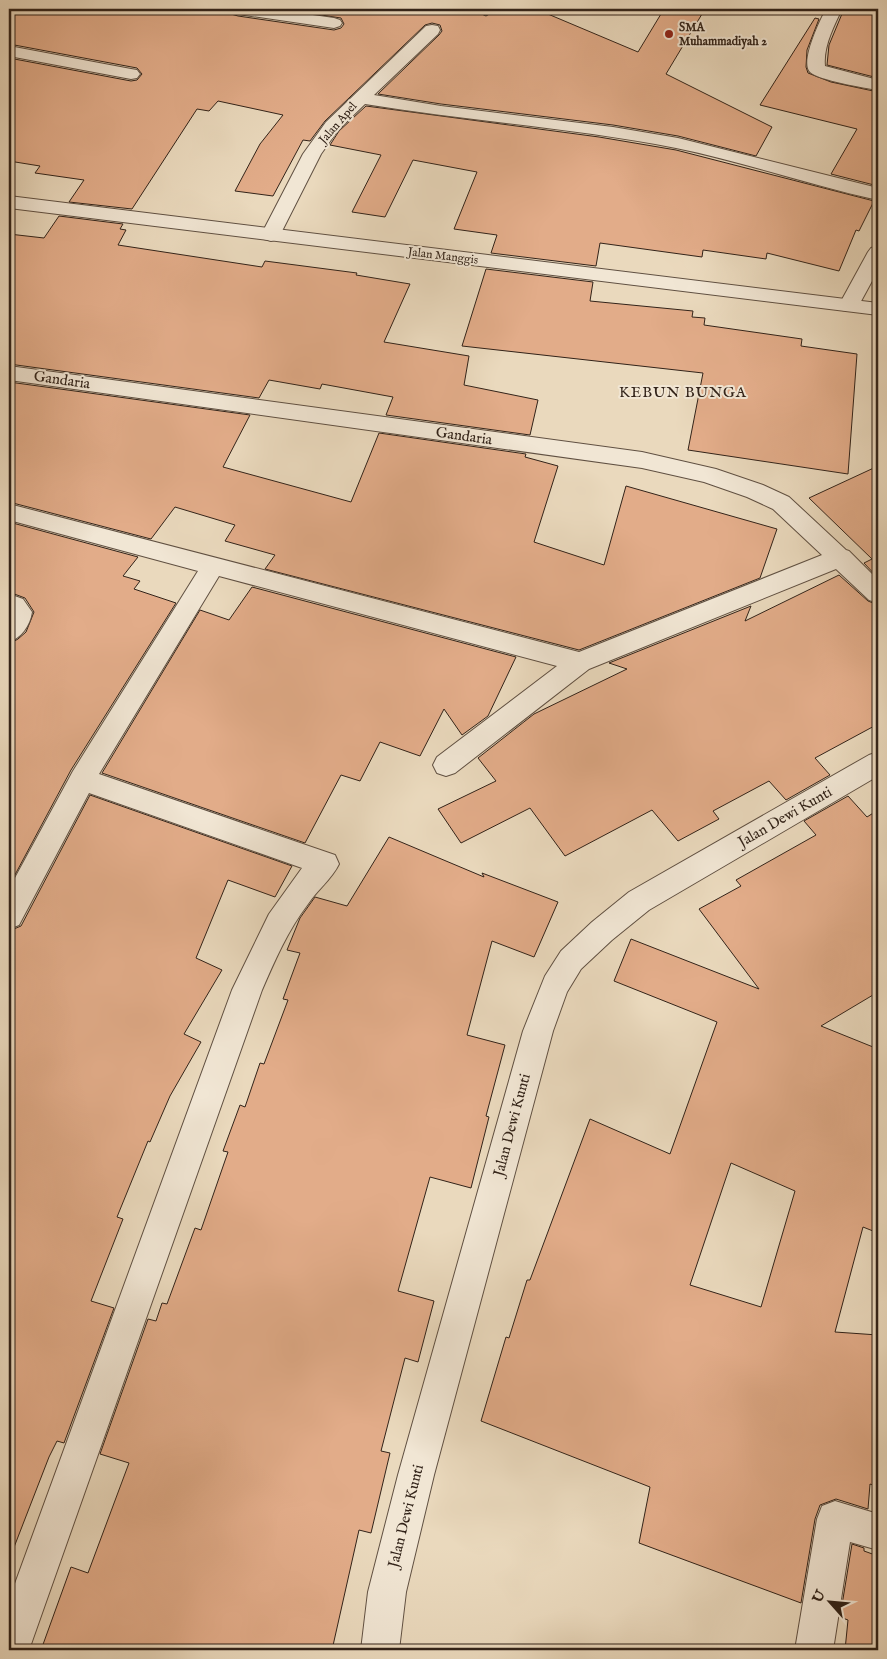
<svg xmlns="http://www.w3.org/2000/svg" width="887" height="1659" viewBox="0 0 887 1659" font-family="'IM FELL English',serif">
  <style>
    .building { fill: #e2ac89; stroke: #322319; fill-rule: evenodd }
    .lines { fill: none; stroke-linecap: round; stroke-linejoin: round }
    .minor-casing { stroke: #605042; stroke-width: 2 }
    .tertiary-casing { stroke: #605042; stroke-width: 2 }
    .minor { fill: #f1e6d4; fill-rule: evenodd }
    .tertiary { fill: #f1e6d4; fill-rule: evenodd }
    .poi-dot { fill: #8f2418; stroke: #f1e6d4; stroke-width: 2 }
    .labels { text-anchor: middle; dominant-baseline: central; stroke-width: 4; stroke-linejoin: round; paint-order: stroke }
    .far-poi-label { font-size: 12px; font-weight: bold; fill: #322319; stroke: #f1e6d4; text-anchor: start }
    .far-street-label { font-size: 12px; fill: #322319; stroke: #f1e6d4 }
    .street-label { font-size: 15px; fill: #322319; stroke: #f1e6d4 }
    .far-quarter-label { font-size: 15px; letter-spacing: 1px; fill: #322319; stroke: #f1e6d4 }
  </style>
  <rect width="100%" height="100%" fill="#ead9bd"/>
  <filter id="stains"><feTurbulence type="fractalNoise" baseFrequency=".004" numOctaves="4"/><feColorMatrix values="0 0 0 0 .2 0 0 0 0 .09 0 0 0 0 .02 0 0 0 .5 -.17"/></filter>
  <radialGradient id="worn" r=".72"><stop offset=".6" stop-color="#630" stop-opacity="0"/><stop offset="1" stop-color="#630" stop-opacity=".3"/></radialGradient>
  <path class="building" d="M9 9H228L231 14 238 16 334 30 341 28 344 24 341 18 282 9H471L486 16 498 9H536L638 52 664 9H705L666 74 772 127 756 156 678 136 613 125 441 104 378 94 439 35 442 31 440 25 432 23 425 25 325 121 310 141 303 140 273 196 235 191 260 144 283 115 218 101 209 111 197 109 132 209 69 202 84 180 35 173 40 166 9 161V58L131 81 137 80 142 74 137 68 9 44Z
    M844 9H878V78L827 65 829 45Z
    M815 18 819 19 807 50 806 67 808 73 831 82 878 92V186L831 174 857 129 760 105Z
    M366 106 599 137 676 150 874 201 859 231 856 230 839 271 767 253 766 259 703 250 702 257 600 243 596 266 491 253 497 235 454 229 477 172 413 160 385 217 352 212 381 155 330 145 339 131Z
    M59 216 123 224 120 229 126 230 118 245 262 267 265 261 357 273 356 275 410 284 384 342 469 356 464 385 538 400 530 435 386 415 393 397 322 384 320 389 269 380 259 398 9 364V234L44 238Z
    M486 269 593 282 590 301 693 311 692 317 705 318 704 325 802 339 801 346 857 354 848 474 688 450 703 373 462 346Z
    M9 382 250 415 223 467 351 502 379 433 526 454 525 457 558 466 534 542 604 565 626 486 777 529 760 578 579 650 265 569 275 555 225 541 235 525 175 507 151 539 9 502Z
    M878 466V578L864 563 872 559 809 498Z
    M9 522 138 557 123 576 140 581 134 589 176 603 71 770 9 886V644L18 639 26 632 34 612 25 598 9 592Z
    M839 575 868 601 878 605V724L815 758 830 775 786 800 769 781 713 811 719 819 678 841 652 810 565 856 530 808 461 843 438 809 496 781 478 758 534 714 627 669 609 663 751 606 745 621Z
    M252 587 516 657 488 716 462 735 444 709 420 756 380 742 360 781 341 775 305 843 102 773 200 610 229 620Z
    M90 795 292 866 275 897 228 880 196 958 222 970 184 1034 201 1042 170 1096 150 1142 148 1141 117 1217 123 1219 91 1301 114 1308 64 1443 57 1441 49 1457 11 1555H9V931L21 926Z
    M848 796 867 817 878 810V992L821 1026 878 1049V1233L863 1227 835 1332 878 1335V1487L870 1484 868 1509 836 1499 820 1505 815 1519 801 1603 639 1543 650 1487 481 1421 506 1337 509 1338 527 1280H530L590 1119 670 1154 717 1022 614 981 631 939 759 989 699 909 741 886 736 880 816 835 804 821ZM731 1163 795 1191 761 1307 690 1285Z
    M389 837 484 877 482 873 558 902 534 957 492 941 467 1035 505 1045 486 1116 489 1117 471 1188 430 1177 398 1291 434 1301 418 1362 405 1358 381 1451 390 1453 371 1533 359 1530 332 1650H41L71 1567 88 1573 129 1463 100 1454 148 1319 156 1321 162 1303 167 1304 195 1228 201 1230 228 1152 223 1151 240 1105 245 1107 260 1063 264 1064 288 1000 283 999 300 953 287 950 300 918 315 897 347 906Z
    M852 1544 864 1548V1551L878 1556V1650H845L848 1620 840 1617Z"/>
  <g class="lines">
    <g class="minor-casing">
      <path id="minor" d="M230 9H270L334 18 340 20 342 23 340 26 334 28 238 14 232 12Z
        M826 9H842C834 26 823 47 825 66L878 80V90C865 88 818 80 810 72 800 62 820 20 826 9Z
        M432 25 438 26 440 30 438 34 374 95 441 106 613 127 678 138 878 188V200C810 185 744 162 676 148 574 128 468 121 365 104L338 130 321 154 278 239 271 241 264 239 261 235 303 154 326 122 426 26Z
        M9 46 131 69 137 70 140 74 137 78 131 79 9 56Z
        M878 246V270L859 305 856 310 849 311 842 310 839 305 868 252 871 248Z
        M9 366 642 452 716 469 763 485 789 497 846 550 849 551 878 580V603L869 600 836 569 589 669 455 773 446 776 437 773 433 765 437 757 557 666 219 576 99 774 335 855 339 864C332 879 317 890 308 904 288 930 275 960 262 990L29 1650H9V1600L232 990 269 914 302 868 89 793 19 925 9 929V889L73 771 198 571 9 520V504L579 652 822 555 773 509 747 497 704 482 642 468 9 380Z
        M9 594 23 599 32 612C30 626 21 638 9 642Z
        M878 752V776L649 910 612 940 581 969 567 992 553 1031 434 1475 406 1592 399 1650H361L368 1592 398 1475 523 1031 545 976 561 951 592 922 629 892 869 755Z
        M835 1501 878 1514V1550L850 1542 833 1650H795L817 1519 822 1506Z"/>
    </g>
    <g class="tertiary-casing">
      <path id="tertiary" d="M9 196 878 303V315L9 208Z"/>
    </g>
    <use href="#minor" class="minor"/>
    <use href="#tertiary" class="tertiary"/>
  </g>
  <circle class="poi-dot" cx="669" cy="34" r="5"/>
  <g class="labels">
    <g class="far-poi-label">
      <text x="679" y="27">SMA<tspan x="679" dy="14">Muhammadiyah 2</tspan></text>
    </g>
    <g class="far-street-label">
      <text transform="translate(338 123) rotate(-49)">Jalan Apel</text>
      <text transform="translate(443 256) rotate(7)">Jalan Manggis</text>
    </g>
    <g class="street-label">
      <text transform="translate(62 380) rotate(8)">Gandaria</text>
      <text transform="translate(464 436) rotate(8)">Gandaria</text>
      <text transform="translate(785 817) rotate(-30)">Jalan Dewi Kunti</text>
      <text transform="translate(512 1125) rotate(-75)">Jalan Dewi Kunti</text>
      <text transform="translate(406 1516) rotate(-76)">Jalan Dewi Kunti</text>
    </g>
    <g class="far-quarter-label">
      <text x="683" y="392">KEBUN BUNGA</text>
    </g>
  </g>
  <rect width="887" height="1659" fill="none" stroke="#ead9bd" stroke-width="30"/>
  <rect x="10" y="10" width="867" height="1639" fill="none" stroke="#322319" stroke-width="2.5"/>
  <rect x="15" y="15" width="857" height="1629" fill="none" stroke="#322319"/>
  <g transform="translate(830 1602) rotate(297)" stroke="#f1e6d4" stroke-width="4" paint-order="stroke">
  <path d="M0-4L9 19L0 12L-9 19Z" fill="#322319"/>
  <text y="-8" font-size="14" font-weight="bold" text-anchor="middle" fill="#322319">U</text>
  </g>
  <rect width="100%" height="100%" filter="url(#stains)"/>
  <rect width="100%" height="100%" fill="url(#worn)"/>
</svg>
